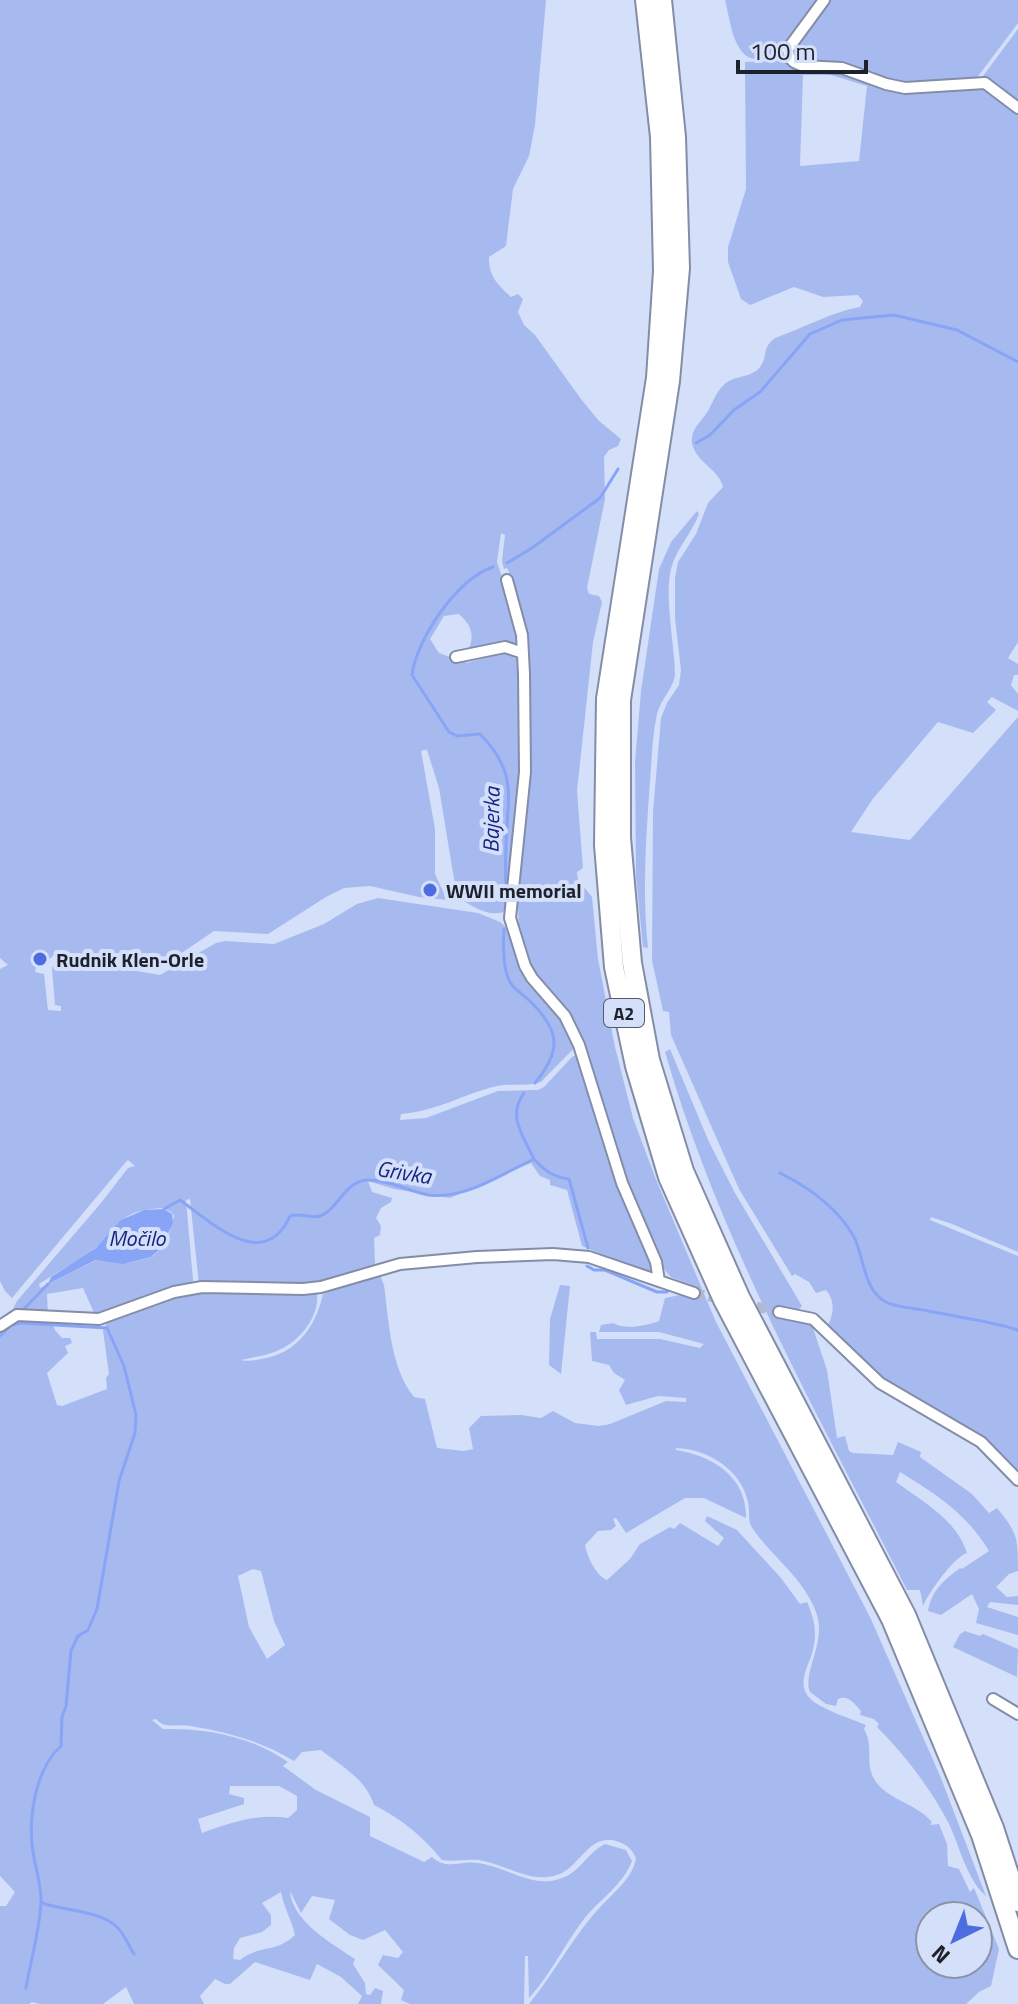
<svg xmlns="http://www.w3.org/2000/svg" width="1018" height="2004" viewBox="0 0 1018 2004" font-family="'Titillium Web',sans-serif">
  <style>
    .green { fill: #a7baef; fill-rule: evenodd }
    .water { fill: #88a4f7 }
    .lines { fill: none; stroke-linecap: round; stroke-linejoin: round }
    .stream { stroke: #88a4f7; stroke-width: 3 }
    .minor-tunnel { stroke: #afb9d1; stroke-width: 10; stroke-dasharray: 10 5; stroke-linecap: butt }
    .minor-casing { stroke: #848da7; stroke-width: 14 }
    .motorway-casing { stroke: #848da7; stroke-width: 22 }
    .minor { stroke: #fff; stroke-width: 10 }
    .motorway { stroke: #fff; stroke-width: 18 }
    .poi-dot { fill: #4d6ce0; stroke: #d4dffa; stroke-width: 3 }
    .labels { text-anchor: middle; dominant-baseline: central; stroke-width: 8; stroke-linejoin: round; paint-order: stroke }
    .shield { fill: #d4dffa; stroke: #545a69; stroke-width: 2 }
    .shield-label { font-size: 18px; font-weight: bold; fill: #1d212b }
    .poi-label { font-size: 20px; font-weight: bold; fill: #1d212b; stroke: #d4dffa; text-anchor: start }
    .water-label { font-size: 22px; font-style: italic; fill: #182483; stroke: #d4dffa }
  </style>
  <rect width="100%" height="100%" fill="#d4dffa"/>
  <path class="green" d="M0 0H546L535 125 529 156 513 189 506 246 489 257C488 276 499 286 511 297L518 294 523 299 518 312 524 325 535 335 581 399 599 421 621 439 618 446 609 450 604 457 605 499 587 588 589 594 599 596 602 602 593 642 577 791 583 868 577 872 578 880 592 897 598 959 615 1047 633 1118 655 1177 716 1322 870 1617 941 1778 986 1896C967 1880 960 1847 949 1824 932 1790 904 1754 877 1727L879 1724 874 1719 860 1715 861 1711C855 1704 848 1694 838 1699L836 1706 826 1704 810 1692C802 1673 826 1643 817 1615 805 1578 771 1557 751 1526 748 1520 750 1510 748 1502 741 1469 707 1449 676 1448V1450C712 1456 747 1476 746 1518L704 1498H685L626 1533 616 1518 613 1519 616 1526 611 1530 598 1531 585 1545C587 1556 596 1576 607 1580L630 1559 640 1544 670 1527 674 1529 680 1523 718 1546 724 1538 705 1521 707 1516 737 1530 781 1578 800 1604 807 1602C813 1615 817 1630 814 1645 811 1665 792 1685 814 1702 829 1712 849 1718 866 1725L864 1729C875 1748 863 1763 876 1782 890 1801 916 1803 932 1822L930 1825 939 1824 947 1844 948 1866 959 1869 970 1892 974 1888 999 1949 991 1986 979 1992 966 2004H529C557 1970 576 1930 608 1899 619 1888 633 1875 636 1859 633 1847 619 1839 607 1840 586 1841 577 1869 557 1875 529 1884 506 1864 479 1860 466 1859 454 1862 442 1860 422 1836 402 1819 374 1805 366 1779 341 1766 321 1750L302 1752 294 1761C260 1741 231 1733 191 1726 178 1723 165 1730 156 1719L152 1720 163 1729C206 1728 251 1736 288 1762L283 1766 316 1790 370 1817V1836L424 1862 432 1857C447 1871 460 1860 478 1863 506 1866 533 1890 562 1878 580 1872 588 1852 605 1844L626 1850 632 1861C623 1885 599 1900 584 1919 564 1945 551 1974 529 1998L528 1956H525L524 2004H410L401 2000 404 1990 378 1965 383 1955 398 1958 403 1952 385 1930 363 1940 350 1935 329 1919 335 1900 312 1896 301 1913 290 1891C292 1921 331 1943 355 1959L353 1964 365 1983 366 1994 370 1995 375 1988 383 1991 381 2004H358L362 1996 341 1977 317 1964 310 1980 255 1962 230 1984H225L215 1979 200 1996 204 2004H134L126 1987 103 2004H40L32 2002 29 2004H0V1906H6L15 1892 0 1876V1331C16 1314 29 1317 51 1320L55 1330 62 1338H70L72 1343 65 1346 68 1353 47 1373 57 1405 62 1406 107 1389 106 1378 109 1374 103 1331 108 1320C129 1312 151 1301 173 1296 220 1283 270 1289 317 1293 320 1316 300 1341 279 1350 267 1356 253 1357 241 1360 248 1362 257 1360 266 1358 299 1351 316 1325 323 1294L379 1273 384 1285C389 1321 390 1367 414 1397L425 1399 437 1448 464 1451 473 1449 469 1428 481 1416 521 1415 541 1418 553 1411 575 1423 599 1426 610 1424 666 1401 686 1402V1398L658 1396 626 1405 619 1390 625 1380 614 1373 609 1365 592 1361 590 1332H596L597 1339H660L700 1348 704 1344 659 1332H599L601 1325 613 1323C625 1330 645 1326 659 1321L665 1298 680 1295 693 1298 697 1287 671 1277 664 1269 620 1163 579 1038 567 1013 534 974 525 958 519 937 517 874 529 752 525 655 527 634 519 616 518 603 512 600 509 572 507 568 504 569 502 561 505 535 501 533 497 562 516 619 520 639C510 649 482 654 469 648 475 634 470 624 459 614L444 616 430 639 439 653 450 657 467 656 466 663 503 653 517 659 521 668 524 751 511 862V907C496 922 473 907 457 897L439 788 427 750H424L421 751 435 829V874L447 900 419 897 370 886 344 888 326 897 268 934 214 931 161 967 57 953 49 959 39 955 35 972 44 974 48 1010 61 1011V1006L55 1005 52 968 62 958 160 975 216 943 225 941 274 944 324 924 357 904 378 898 478 913 500 922 509 930 524 971 561 1016 576 1046 541 1082C527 1087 512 1083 497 1086 463 1094 438 1111 401 1114L400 1120 426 1118 498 1091 538 1090 544 1087 572 1057 578 1054 618 1178 652 1262 651 1272 646 1273 582 1246 567 1190 550 1185V1180L540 1176 531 1163 450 1198 394 1189 368 1181 372 1192 392 1198 391 1202 381 1208 376 1218 381 1226 380 1235 374 1238 375 1265C329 1299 253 1282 199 1285L190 1199 186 1200 193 1280 192 1286 171 1290 99 1316 95 1315 83 1288 47 1294 48 1313H11L17 1301 101 1203 128 1168 135 1166 128 1160 125 1163 12 1298 5 1291 0 1281V969L8 965 0 958ZM163 1208 171 1212 174 1216 169 1234 163 1246 152 1257 128 1263 97 1260 40 1288 39 1284C57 1272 76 1262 94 1249 125 1227 113 1211 163 1208ZM253 1569 261 1571 274 1621 285 1645 267 1659 249 1627 238 1576ZM230 1786H279L297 1796V1810L288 1818C259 1813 229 1823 202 1833L198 1819 244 1804V1798L229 1794ZM281 1892C284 1908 291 1918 295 1935 275 1954 260 1944 240 1960L233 1959 234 1948 240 1938 262 1932 271 1925V1915L262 1903ZM930 1916H978V1964H930Z
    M725 0H820C808 16 763 84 740 49 731 36 729 15 725 0Z
    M827 0H1018V23L976 79 913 85 807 63 793 56 792 48Z
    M1018 29V105L983 76Z
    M777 61 829 67 895 88 985 86 1018 111V642L1008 658 1018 664V675H1014L1011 685 1018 694V711L992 697 987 702 996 710 973 733 938 722 872 800 851 832 910 840 1018 717V1252L952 1224 931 1217 930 1220 1018 1256V1475L988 1441 875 1374 828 1325C834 1314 835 1300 826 1290L816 1293 809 1282 795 1274 792 1276 739 1189 671 1035 669 1012 663 1011 652 960 653 812 661 718 667 703 679 685 681 670 675 618V578L678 562 696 534 708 503 723 487C719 470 701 465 694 449 686 433 701 422 708 411 714 400 718 387 729 381 740 375 755 377 762 364 768 353 762 348 775 338 803 328 832 312 860 307L863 301 858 295 823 297 794 287 750 305 741 299 728 262V247L746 189 745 62ZM803 75H831L867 86 859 161 800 166Z
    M697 511 699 514C692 533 676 549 671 569 664 598 675 646 675 676 672 690 661 699 657 714 652 736 652 759 650 781 646 836 642 893 648 948L643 947 636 876 635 762 641 691 659 569 671 542Z
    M670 1049 709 1142 735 1193 802 1306 797 1311 781 1307 780 1319 812 1325 827 1370 837 1438 845 1436 849 1451 853 1453 893 1455 898 1442 921 1452 920 1457 972 1494 989 1513 997 1508C1018 1533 1018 1539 1018 1571L1009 1574 996 1587 1007 1597 1018 1596V1605L990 1602 987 1607 1018 1617V1635L976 1623 979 1609 972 1594 941 1615 928 1611C932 1590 943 1581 960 1568L962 1569 989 1551C967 1514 936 1494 900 1472L896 1482C922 1501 957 1520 967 1553 954 1557 929 1592 923 1606L920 1590H907C818 1414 720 1243 665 1052Z
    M560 1285 570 1286 561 1374 549 1365 550 1319Z
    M965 1631 980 1636 983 1634 1018 1649 1017 1677 953 1647 960 1634Z"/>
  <path class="water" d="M164 1209 172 1214 173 1223 162 1247 151 1257 123 1264 96 1260 48 1284 51 1277 96 1248 121 1220 144 1210Z"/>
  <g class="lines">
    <path class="stream" d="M696 443 710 435 734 410 760 392 810 334 842 320 894 315 957 330 1018 362
      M507 563 532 548 600 498 618 469
      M493 567C457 579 417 638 412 675L449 732 457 736 480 734C519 774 507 797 506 846 505 867 506 888 506 909
      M504 929C503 945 502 972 512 985 517 991 525 996 531 1002 561 1032 561 1051 535 1083
      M524 1093C507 1116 523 1136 534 1159
      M780 1173C808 1187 838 1208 854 1237 864 1256 863 1290 886 1302 898 1308 915 1308 928 1311 958 1317 988 1321 1018 1330
      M164 1209 180 1200C211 1222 264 1274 290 1216 301 1212 310 1219 320 1216 337 1211 345 1180 368 1180 386 1179 411 1192 429 1195 465 1200 503 1173 534 1159 545 1171 553 1177 569 1179L588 1248
      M587 1266 594 1270H605L657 1292H667
      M21 1312 48 1284
      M0 1336 11 1325 21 1323 107 1328 124 1366 136 1415 135 1433 119 1481 97 1609 88 1630 78 1636 71 1651 66 1706 62 1717 61 1746C34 1770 27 1823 34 1858 37 1873 41 1885 41 1901 40 1929 31 1959 26 1988
      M42 1903C65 1911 99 1910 117 1927 124 1934 129 1946 134 1954"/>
    <path class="minor-tunnel" d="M694 1293 722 1299
      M742 1303 779 1312"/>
    <g class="minor-casing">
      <path id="minor" d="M824 0 788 49 789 57 794 62 803 66 842 68 886 84 905 88 985 83 1018 108
        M507 580 522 635 524 674 525 772 510 918 525 966 532 978 565 1016 579 1045 622 1183 656 1262 659 1281
        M456 657 505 647 523 653
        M779 1312 813 1319 880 1383 981 1442 1018 1480
        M0 1326 17 1315 99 1319 174 1292 202 1287 303 1289 321 1287 400 1264 477 1257 553 1254 589 1257 694 1293
        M993 1699 1018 1714"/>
    </g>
    <g class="motorway-casing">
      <path id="motorway" d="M645 0 660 137 663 271 656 378 606 699 604 845 614 967 635 1066 668 1177 723 1300 891 1619 981 1835 1018 1949
        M662 0 676 137 680 268 670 381 621 700V838L632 963 650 1060 684 1171 740 1297 906 1615 994 1828 1018 1902"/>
    </g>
    <use href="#minor" class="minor"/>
    <use href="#motorway" class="motorway"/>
  </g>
  <g class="poi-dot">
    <circle cx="430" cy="890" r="8"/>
    <circle cx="40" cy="959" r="8"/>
  </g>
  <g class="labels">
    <rect class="shield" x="604" y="999" width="40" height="28" rx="6"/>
    <g class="shield-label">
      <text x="624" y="1013">A2</text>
    </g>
    <g class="poi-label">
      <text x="446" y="890">WWII memorial</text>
      <text x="56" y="959">Rudnik Klen-Orle</text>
    </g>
    <g class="water-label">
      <text transform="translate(491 820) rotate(-89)">Bajerka</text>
      <text transform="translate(404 1172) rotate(9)">Grivka</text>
      <text x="137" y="1238">Močilo</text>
    </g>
  </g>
  <g transform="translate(954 1940) rotate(223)"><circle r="38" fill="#d4dffa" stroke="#8b93a7" stroke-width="2"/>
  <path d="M0-6L14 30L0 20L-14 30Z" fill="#4d6ce0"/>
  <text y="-12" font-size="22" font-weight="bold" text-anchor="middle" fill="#1d212b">N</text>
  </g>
  <path d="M738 60v12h128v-12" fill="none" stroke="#1d212b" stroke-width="4"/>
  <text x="750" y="60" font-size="24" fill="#1d212b" stroke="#d4dffa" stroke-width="6" paint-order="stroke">100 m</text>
</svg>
